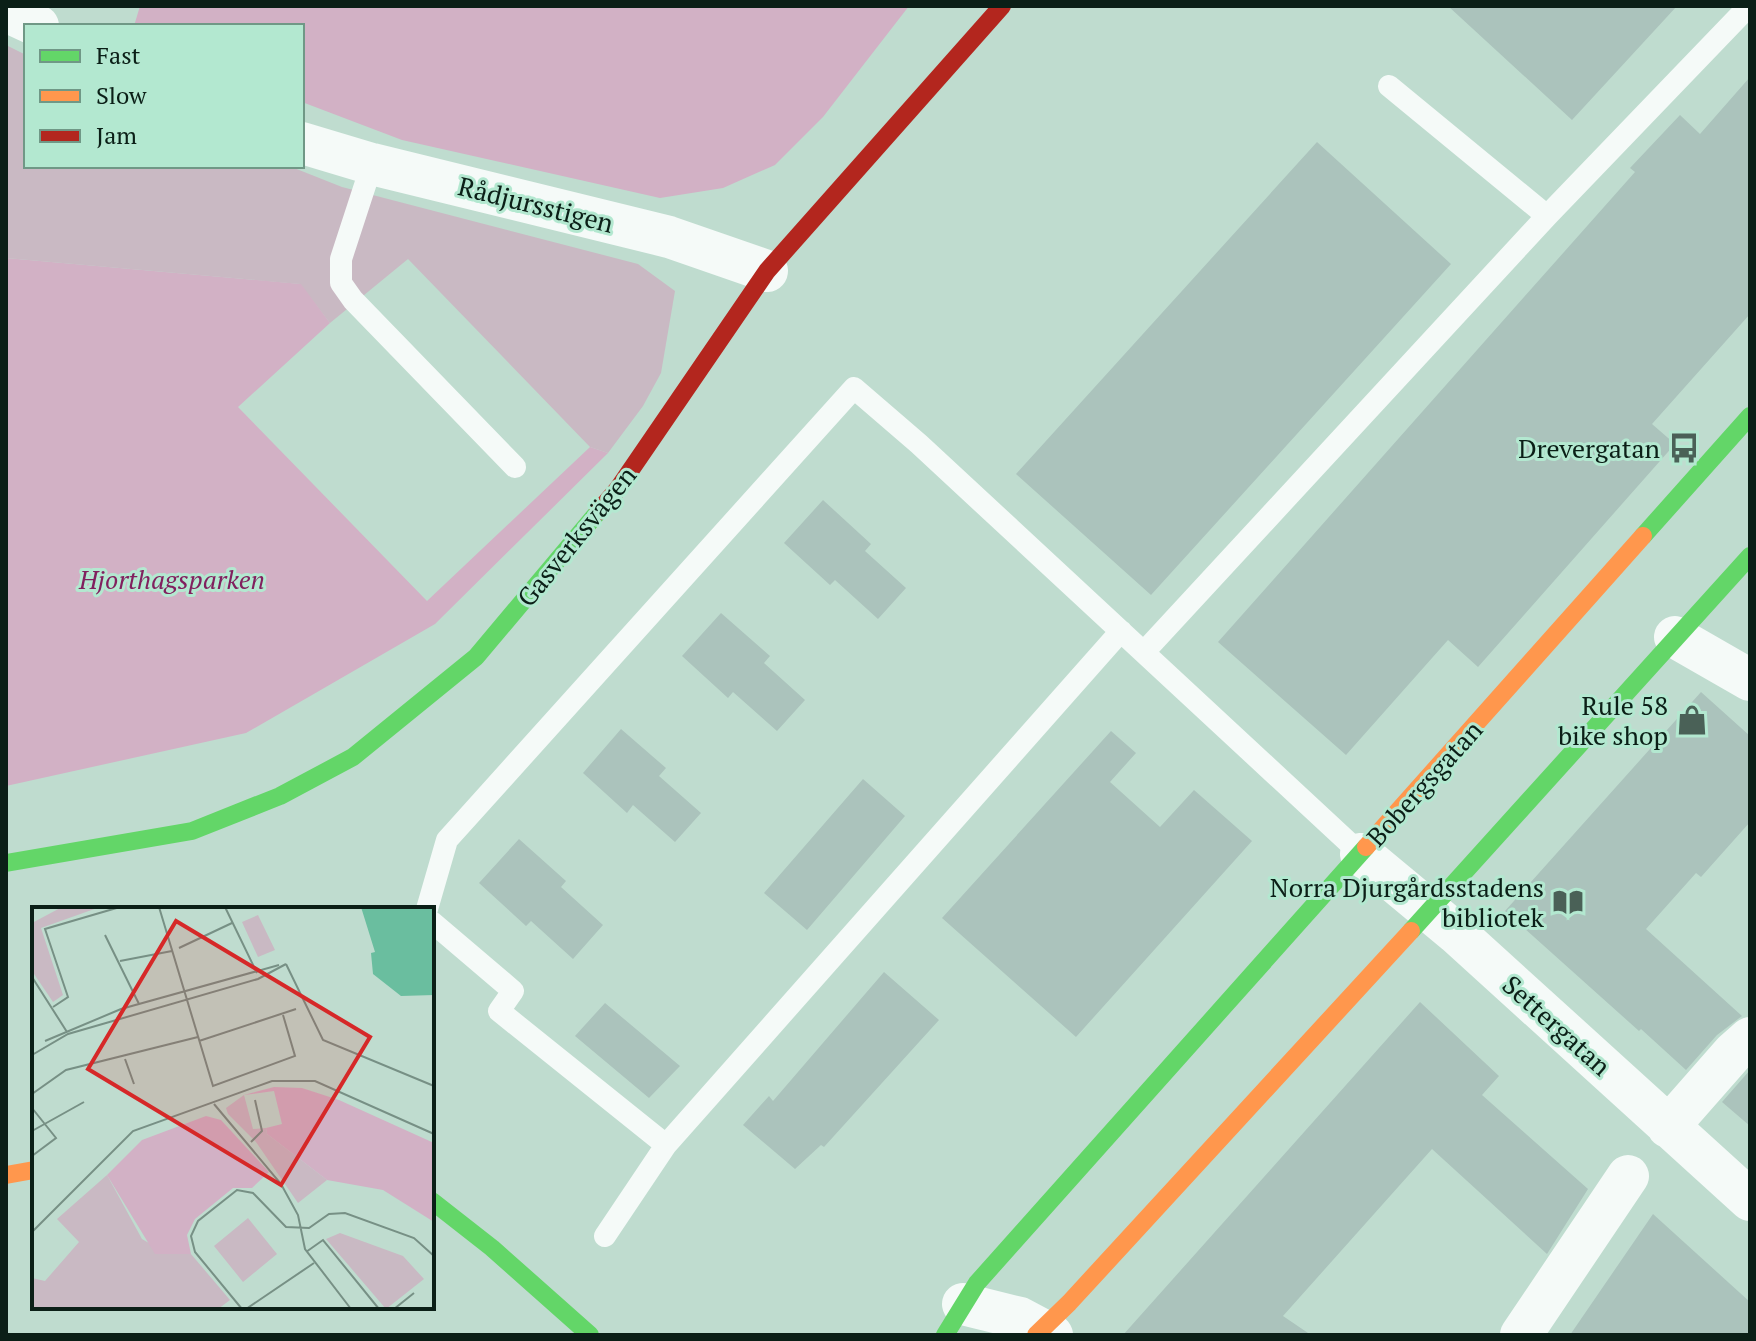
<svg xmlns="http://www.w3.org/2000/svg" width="1756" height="1341" viewBox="0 0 1756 1341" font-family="'PT Serif',serif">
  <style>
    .green { fill: #c9b9c3 }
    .forest { fill: #d2b1c5 }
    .building { fill: #abc3bc }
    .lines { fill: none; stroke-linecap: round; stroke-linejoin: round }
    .lane { stroke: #f5faf8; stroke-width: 22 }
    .street { stroke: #f5faf8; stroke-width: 42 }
    .fast { stroke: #63d668; stroke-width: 18 }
    .slow { stroke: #ff974d; stroke-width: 18 }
    .jam { stroke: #b3261e; stroke-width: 18 }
    .labels { text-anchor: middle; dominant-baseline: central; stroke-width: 6; stroke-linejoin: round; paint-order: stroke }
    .street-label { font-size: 26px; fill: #0b1f17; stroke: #b3e8d0 }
    .poi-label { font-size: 26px; fill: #0b1f17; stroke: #b3e8d0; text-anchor: end }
    .park-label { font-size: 26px; font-style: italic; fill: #81205e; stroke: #b3e8d0 }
    .inset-road { fill: none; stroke: #779085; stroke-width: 2 }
    .view { fill: #d62828; fill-opacity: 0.15; stroke: #d62828; stroke-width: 4 }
    .inset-edge { fill: none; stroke: #0b1f17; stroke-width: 4 }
  </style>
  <rect width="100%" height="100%" fill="#bfdccf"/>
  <path class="green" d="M6 45 26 55V166H289L342 187 638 264 675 291 661 373 643 406 608 453 590 447 408 259 330 323 300 284 6 258Z"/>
  <path class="forest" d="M140 6H909L823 117 775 165 723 188 660 198 402 140 302 102V26H134Z
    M6 258 301 284 330 323 238 407 427 601 590 447 608 453 435 624 246 733 6 786Z"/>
  <path class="building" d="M1448 6H1677L1572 120Z
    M1750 77V314L1652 424 1675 444 1478 667 1448 640 1346 755 1218 642 1635 172 1630 168 1680 115 1700 134Z
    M1317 142 1451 264 1151 595 1016 474Z
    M823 500 871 544 865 551 906 588 878 619 835 580 830 585 784 543Z
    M721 613 770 656 764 663 805 700 777 731 733 692 728 698 682 656Z
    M1701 692 1750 736V822L1701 877 1696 873 1646 929 1742 1016 1717 1035 1686 1070 1641 1029 1639 1031 1505 911Z
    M621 729 666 768 659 776 701 813 675 842 633 805 627 813 583 773Z
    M1111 731 1136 753 1110 782 1160 827 1194 790 1252 841 1076 1037 942 918Z
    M863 779 905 816 807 930 764 893Z
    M519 839 566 881 561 887 603 925 573 959 531 921 526 926 479 883Z
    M884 972 939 1020 824 1147 821 1145 795 1169 743 1125 769 1096 773 1101Z
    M1420 1002 1499 1076 1482 1095 1588 1189 1547 1254 1432 1149 1283 1316 1311 1335H1123Z
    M605 1003 680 1066 649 1098 575 1036Z
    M1750 1070V1126L1722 1102Z
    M1653 1214 1750 1302V1335H1570Z"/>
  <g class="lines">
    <path class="lane" d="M1389 86 1547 216
      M372 164 341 259V283L353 300 515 467
      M1144 652 1547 216 1749 6
      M427 909 447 840 854 388 919 444 1361 854
      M432 922 513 991 499 1011 666 1145
      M605 1236 666 1145 1121 631"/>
    <path class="street" d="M6 11 38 26
      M302 143 372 164 669 237 767 271
      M1675 637 1750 680
      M1361 854 1456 933 1750 1200
      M1668 1127 1733 1053 1750 1038
      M963 1304 1020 1318 1052 1335
      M1521 1335 1628 1176"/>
    <path class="fast" d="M1643 536 1750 416
      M6 863 192 831 280 796 353 757 476 657 598 512
      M1411 931 1750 556
      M432 1201 492 1248 590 1335
      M945 1335 977 1283 1366 847"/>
    <path class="slow" d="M1366 847 1643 536
      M6 1175 34 1170
      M1036 1335 1069 1303 1411 931"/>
    <path class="jam" d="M598 512 617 490 767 271 1002 6"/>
  </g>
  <defs>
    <g id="bus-bare" transform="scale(2.4)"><path d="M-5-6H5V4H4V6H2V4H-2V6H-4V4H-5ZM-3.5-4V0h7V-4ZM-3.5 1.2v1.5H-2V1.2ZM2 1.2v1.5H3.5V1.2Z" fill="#4a6157" stroke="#b3e8d0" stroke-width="2.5" paint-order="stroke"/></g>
    <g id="shop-bare" transform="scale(2.4)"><path d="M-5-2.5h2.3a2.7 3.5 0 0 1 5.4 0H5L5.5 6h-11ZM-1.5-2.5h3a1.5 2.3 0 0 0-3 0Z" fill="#4a6157" stroke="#b3e8d0" stroke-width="2.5" paint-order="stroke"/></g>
    <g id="library-bare" transform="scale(2.4)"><path d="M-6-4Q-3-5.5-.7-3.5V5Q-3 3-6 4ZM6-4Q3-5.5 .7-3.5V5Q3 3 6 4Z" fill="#4a6157" stroke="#b3e8d0" stroke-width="2.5" paint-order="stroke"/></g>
  </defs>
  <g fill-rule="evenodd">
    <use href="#bus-bare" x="1684" y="448"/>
    <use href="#shop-bare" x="1692" y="720"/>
    <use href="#library-bare" x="1568" y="902"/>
  </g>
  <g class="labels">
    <g class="street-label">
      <text transform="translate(536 204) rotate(14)">Rådjursstigen</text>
      <text transform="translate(576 536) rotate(-51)">Gasverksvägen</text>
      <text transform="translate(1424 783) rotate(-48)">Bobergsgatan</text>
      <text transform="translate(1557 1025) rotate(42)">Settergatan</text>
    </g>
    <g class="poi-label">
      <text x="1660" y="448">Drevergatan</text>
      <text x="1668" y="705">Rule 58<tspan x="1668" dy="30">bike shop</tspan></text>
      <text x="1544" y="887">Norra Djurgårdsstadens<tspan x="1544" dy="30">bibliotek</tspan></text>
    </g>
    <g class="park-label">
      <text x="172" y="579">Hjorthagsparken</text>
    </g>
  </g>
  <g transform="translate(32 907)">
    <rect width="402" height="402" fill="#bfdccf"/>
    <path d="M30 0H68L9 21 31 88 21 95 0 64V16ZM226 8 243 43 226 50 210 15ZM212 188 221 222 234 221 235 227 295 273 266 296 224 235 196 207 194 201ZM75 268 110 332 132 345 159 347 198 393 186 402H0V371L13 374 47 335 25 312ZM216 311 245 347 211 375 182 339ZM308 326 371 349 392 372 354 402 294 332Z" fill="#c9b9c3"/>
    <path d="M242 180 270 181 307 193 402 236V315L351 283 295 273 235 227 234 221 250 217 242 184 212 188ZM174 209 189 213 237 265 220 281H201L163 312 155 328 159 347H123L75 268 110 233Z" fill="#d2b1c5"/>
    <path d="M329 0H402V88L369 89 341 67 339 46 343 45Z" fill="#6abe9f"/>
    <path class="inset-road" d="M127 0 181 179 263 149 251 108M193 0 225 66M73 28 107 97M147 41 200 16M88 54 140 44M254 57 291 133 402 179M0 70 35 125M21 100 36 90 13 22 88 0M13 134 89 102 247 58M167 134 264 102M0 148 36 127 226 72 254 57M93 152 102 177M0 187 34 163 166 130M182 197 249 277 266 308 273 342 319 402M0 201 24 231 0 249M0 224 52 195M219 235 230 224 223 193M0 325 101 224 240 174H283L402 227M274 345 291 333 347 402M210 402 163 345 159 329 166 314 205 283 221 286 254 320 277 321 297 307 313 306 382 331 402 349M214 402 282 356M362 402 382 386"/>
    <path class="view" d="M144 14 338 130 249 278 56 162Z"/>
    <rect width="402" height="402" class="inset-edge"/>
  </g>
  <rect width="1756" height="1341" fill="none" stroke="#0b1f17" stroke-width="16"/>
  <rect x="24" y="24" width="280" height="144" fill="#b3e8d0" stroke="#709886" stroke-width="2"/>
  <rect x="40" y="50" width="40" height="12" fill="#63d668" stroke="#709886" stroke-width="2"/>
  <text x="96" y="64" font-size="24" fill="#0b1f17">Fast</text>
  <rect x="40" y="90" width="40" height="12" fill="#ff974d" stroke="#709886" stroke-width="2"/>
  <text x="96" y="104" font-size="24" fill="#0b1f17">Slow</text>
  <rect x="40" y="130" width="40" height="12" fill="#b3261e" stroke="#709886" stroke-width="2"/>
  <text x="96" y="144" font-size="24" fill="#0b1f17">Jam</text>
</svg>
